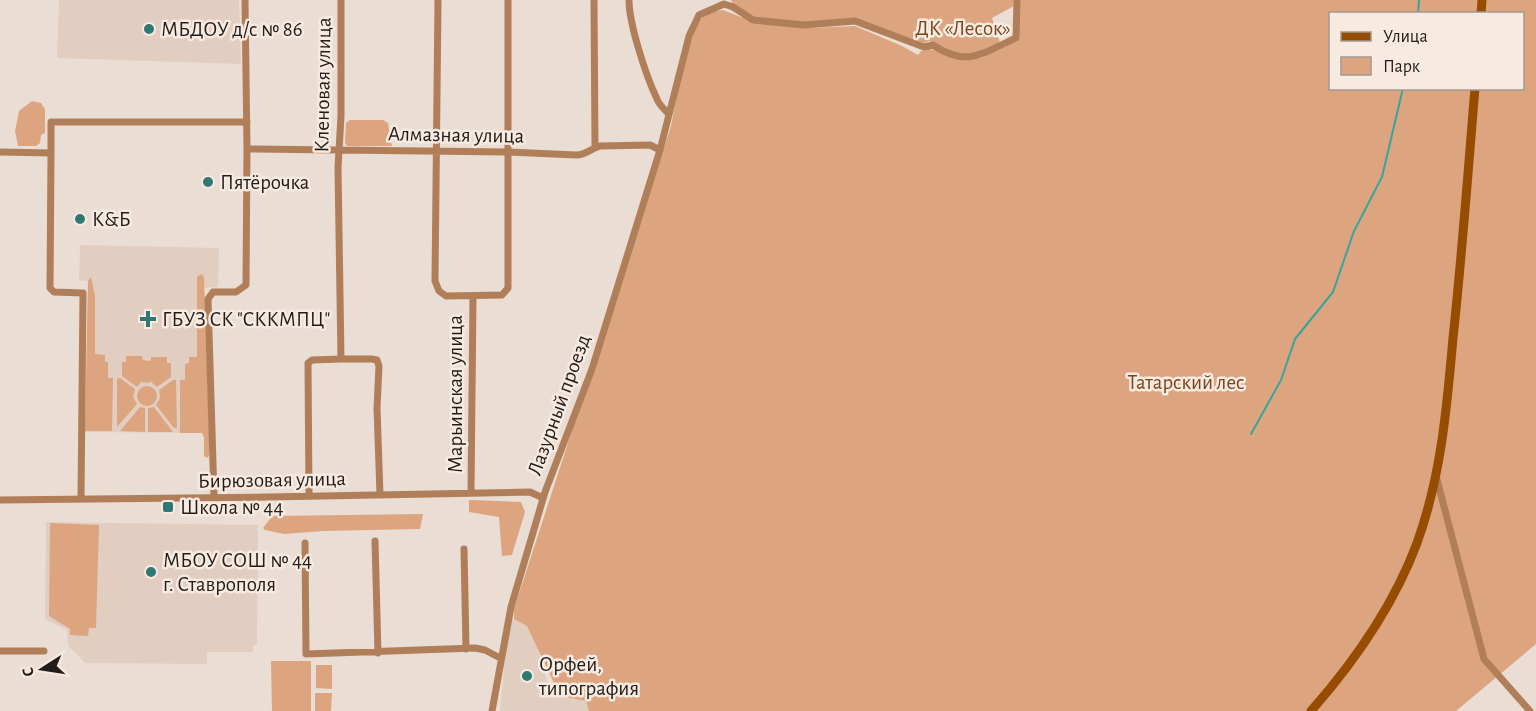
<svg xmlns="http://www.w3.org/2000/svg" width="1536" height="711" viewBox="0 0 1536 711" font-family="'Alegreya Sans',sans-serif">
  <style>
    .built { fill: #e2cec1 }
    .green { fill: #dca57f; fill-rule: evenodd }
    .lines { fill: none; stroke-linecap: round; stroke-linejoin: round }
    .stream { stroke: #39a49e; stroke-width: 2 }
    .street { stroke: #b17e5a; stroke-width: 7 }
    .secondary { stroke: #964c01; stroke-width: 9 }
    .poi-dot { fill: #307874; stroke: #f7eae1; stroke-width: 2 }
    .labels { text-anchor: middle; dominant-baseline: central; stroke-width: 5; stroke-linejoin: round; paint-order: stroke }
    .park-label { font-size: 21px; fill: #7a461d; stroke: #f7eae1 }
    .poi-label { font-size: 21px; fill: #221d1a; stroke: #f7eae1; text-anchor: start }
    .street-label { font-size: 21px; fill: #221d1a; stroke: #f7eae1 }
  </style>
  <rect width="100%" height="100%" fill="#eaddd4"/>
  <path class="built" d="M59 0H239L241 64 57 58Z
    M80 245 219 248 218 287 204 288 209 433 85 432 88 281 79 280Z
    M46 522 258 525 257 645H253V652H207V664L85 663 68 645 67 630 45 619Z
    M512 619 532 623 549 689 590 701 592 711H500L506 649Z"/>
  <path class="green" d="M731 0H1015L1014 6 992 18 1000 43 969 56 981 58 1018 41V0H1536V644L1456 711H589L586 701 560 696 527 626 514 619V609L671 126C679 89 684 44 705 13L723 10 751 21 808 28 855 26 902 46 918 55 921 51 929 49 949 53 930 41 924 43 852 18 803 23 754 18 733 5ZM1330 14H1522V88H1330Z
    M32 101 41 103 45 109V133L41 135 40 143 36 146H18L15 131 19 111Z
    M350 120H383L388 123 392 146H347L345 143 346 123Z
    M201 274 204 277 209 433V456L207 458 204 456V437L202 433H180V380H185V364L189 363V357H197V277Z
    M91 277 95 296V354L105 355V362H108V378H113L112 431H85L88 281Z
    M126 356H142L143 360 151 361V357H167V363H171V377L157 387 150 381 149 383 141 382 137 387 122 376V362H126Z
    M120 378 135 389 133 397 137 404 117 427V379Z
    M173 380H176L177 428H174L156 405 160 398 159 390Z
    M137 396a10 10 0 1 1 20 0a10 10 0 1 1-20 0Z
    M140 407 145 408V432L120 431Z
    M154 407 173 432H148V408Z
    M469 500 521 502 525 512 512 555 502 556 499 517 469 512Z
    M423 514 420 529 323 531 284 534 265 530 263 528 272 516Z
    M50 523 99 525 96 628H89L88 636 70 635V629L49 616Z
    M271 661H311V711H272Z
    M316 665H332V689L316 688Z
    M315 693H332L331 711H315Z"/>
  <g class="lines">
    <path class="stream" d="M1418 14 1419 0
      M1251 434 1281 380 1295 339 1333 292 1354 231 1382 177 1403 88"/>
    <path class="street" d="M341 0V116L338 168 341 359H372L377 360 379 366 377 408 380 495
      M438 0 435 281 439 291 446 296 502 295 508 288V0
      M594 0 595 147
      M629 0C629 24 646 76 657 99 659 105 664 109 669 114
      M247 149 507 152 576 155C587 155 591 148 600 146L650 145 660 150
      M0 152 51 153V122H247
      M51 153 50 288 54 292 83 293 81 498
      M1436 476 1484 659 1530 711
      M471 493 473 296
      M309 496 308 363 312 360 341 359
      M214 497 208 299 213 292H236L246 285 247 149 245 0
      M0 500 269 497 530 492 543 498
      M375 541 378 653
      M305 543 306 654 475 648 485 650 500 658
      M464 549 466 649
      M0 651H44
      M492 711 511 607 545 492 592 369 660 150 689 36 699 15 724 4 733 7 753 20 804 25 855 21 924 47 933 45C967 68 983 53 1016 38L1017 0"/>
    <path class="secondary" d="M1481 14 1482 0
      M1311 711C1355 661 1394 605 1417 543 1441 477 1447 407 1453 338 1462 255 1468 172 1475 88"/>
  </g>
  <g class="poi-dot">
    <circle cx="149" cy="29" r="6"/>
    <circle cx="208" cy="182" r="6"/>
    <circle cx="80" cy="219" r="6"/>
    <path d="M145 310h6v6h6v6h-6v6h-6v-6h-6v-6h6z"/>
    <rect x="162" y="501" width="12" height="12" rx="3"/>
    <circle cx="151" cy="572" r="6"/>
    <circle cx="527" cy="676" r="6"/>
  </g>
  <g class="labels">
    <g class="park-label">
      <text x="963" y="28">ДК «Лесок»</text>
      <text x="1186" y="382">Татарский лес</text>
    </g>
    <g class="poi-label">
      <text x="161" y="29">МБДОУ д/с № 86</text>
      <text x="220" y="182">Пятёрочка</text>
      <text x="92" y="219">К&amp;Б</text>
      <text x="162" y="319">ГБУЗ СК "СККМПЦ"</text>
      <text x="180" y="507">Школа № 44</text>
      <text x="163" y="560">МБОУ СОШ № 44<tspan x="163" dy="24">г. Ставрополя</tspan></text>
      <text x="539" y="664">Орфей,<tspan x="539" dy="24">типография</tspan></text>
    </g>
    <g class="street-label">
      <text transform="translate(323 85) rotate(-89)">Кленовая улица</text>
      <text transform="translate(456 135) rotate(1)">Алмазная улица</text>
      <text transform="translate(455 394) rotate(-90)">Марьинская улица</text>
      <text transform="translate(559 405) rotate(-70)">Лазурный проезд</text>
      <text transform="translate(272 480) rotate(-1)">Бирюзовая улица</text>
    </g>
  </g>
  <rect x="1329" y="12" width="195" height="78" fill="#f7eae1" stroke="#a29891" stroke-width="1.5"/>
  <rect x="1341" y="32" width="30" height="9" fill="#964c01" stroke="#a29891" stroke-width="1.5"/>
  <text x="1383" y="42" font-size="18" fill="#221d1a">Улица</text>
  <rect x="1341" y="57" width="30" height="18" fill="#dca57f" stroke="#a29891" stroke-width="1.5"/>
  <text x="1383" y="72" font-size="18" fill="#221d1a">Парк</text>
  <g transform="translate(42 669) rotate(258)" stroke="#f7eae1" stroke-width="4.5" paint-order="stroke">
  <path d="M0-4.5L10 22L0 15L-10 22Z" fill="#221d1a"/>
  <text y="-9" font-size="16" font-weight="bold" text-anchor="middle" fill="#221d1a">С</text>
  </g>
</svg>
